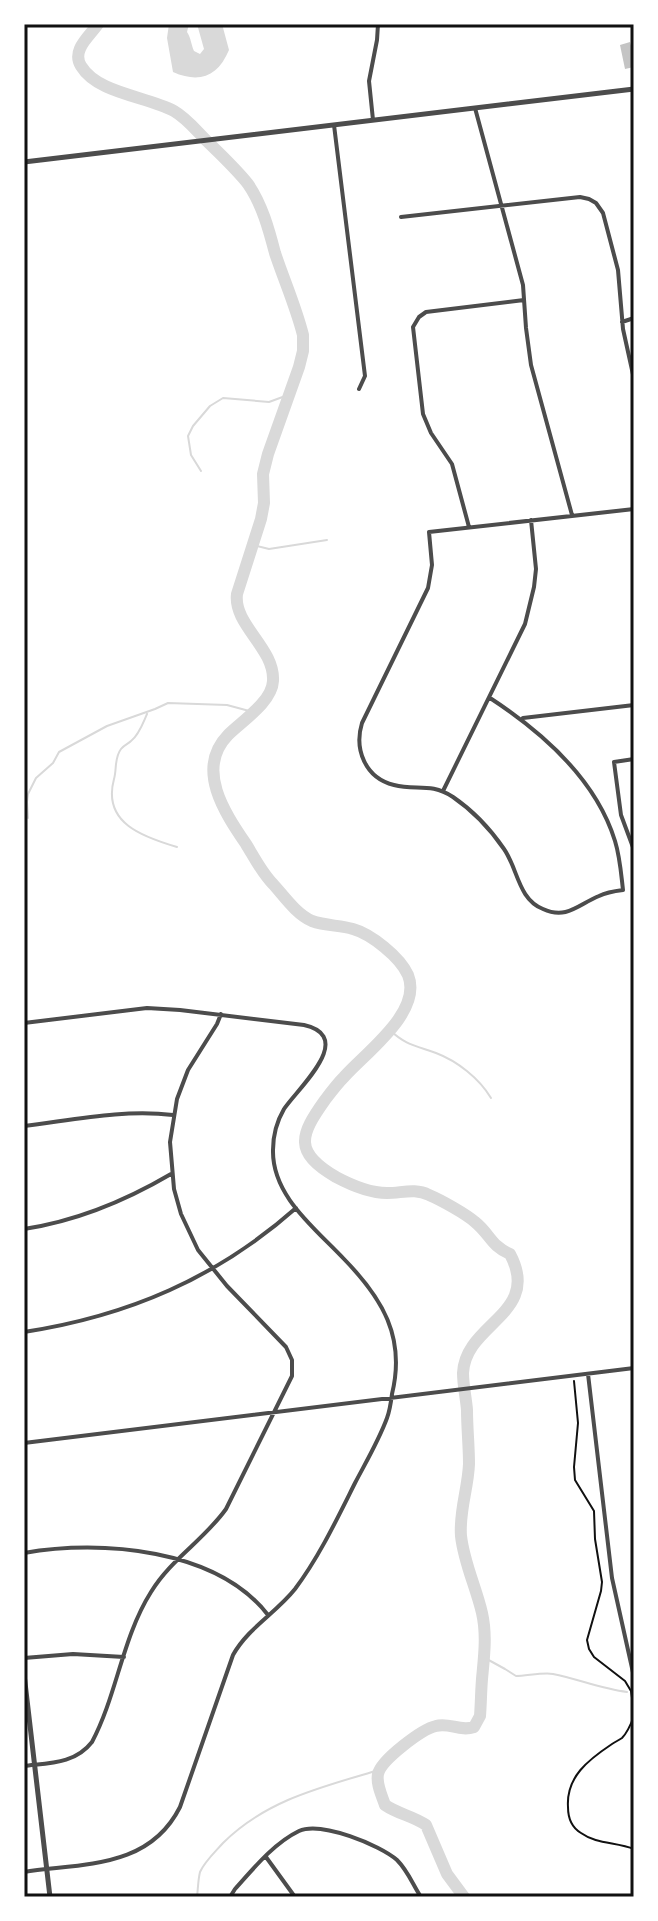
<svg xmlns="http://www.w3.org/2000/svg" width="658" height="1921" viewBox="0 0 658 1921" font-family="'Zilla Slab',serif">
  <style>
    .water { fill: #d9d9d9 }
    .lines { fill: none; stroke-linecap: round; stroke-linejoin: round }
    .stream { stroke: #d9d9d9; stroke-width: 2 }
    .river { stroke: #d9d9d9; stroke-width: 12 }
    .building { fill: #c4c4c4 }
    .path { stroke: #111; stroke-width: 2 }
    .minor { stroke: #4c4c4c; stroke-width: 4 }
    .tertiary { stroke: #4c4c4c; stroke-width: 5 }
    .neatline { fill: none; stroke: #111; stroke-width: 3 }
  </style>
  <rect width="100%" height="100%" fill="#fff"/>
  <path class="water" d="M169 24H189L187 32C191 38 191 44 194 51L200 54 204 49 197 24H222L229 50C218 76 200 84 173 72L167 38Z"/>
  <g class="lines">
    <path class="stream" d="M201 471 191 455 188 436 193 426 210 406 223 398 269 402 288 395
      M253 545 269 549 327 540
      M147 714C143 723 139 735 131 741 128 744 124 745 121 749 114 758 117 769 114 779 102 823 143 837 177 847
      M28 818 27 802 28 794 36 778 53 763 59 752 107 726 155 709 168 703 227 705 253 712
      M390 1030C405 1045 417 1046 436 1053 457 1061 479 1078 491 1098
      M485 1658 505 1669 516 1676C526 1676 544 1672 553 1674 578 1679 602 1689 627 1692
      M197 1897C198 1889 198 1880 200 1872 205 1861 215 1852 223 1843 266 1800 322 1787 379 1770"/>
    <path class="river" d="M98 24C90 36 71 50 81 66 98 94 147 96 174 111 188 119 198 133 210 144 223 157 237 170 248 184 262 204 269 230 275 253 284 280 296 307 303 335V351L299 367 268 454 263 474 264 503 261 519 237 594C233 625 275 648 273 681 272 702 242 721 228 735 195 769 225 813 246 844 254 857 262 873 273 884 284 896 296 914 312 921 326 926 340 925 353 929 371 934 400 957 408 975 423 1012 365 1053 344 1077 337 1084 331 1092 325 1100 300 1135 293 1152 336 1177 351 1185 370 1193 387 1193 402 1193 415 1188 429 1195 441 1200 466 1214 475 1222 490 1234 491 1246 510 1254 542 1314 465 1323 463 1373 463 1385 466 1398 467 1410 467 1428 469 1446 469 1464 468 1489 459 1511 461 1536 464 1563 476 1587 482 1613 487 1635 484 1657 482 1679 481 1691 481 1703 480 1716L474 1727C460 1732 449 1722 436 1726 422 1729 381 1760 378 1774 376 1784 382 1796 385 1805 398 1814 413 1816 426 1825L447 1874 464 1897"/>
  </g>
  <path class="building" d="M630 42 634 57V67L625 69 620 45Z"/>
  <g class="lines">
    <path class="path" d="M574 1381 578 1423 574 1467 575 1480 594 1511 595 1539 602 1582 601 1591 587 1640 589 1649 594 1657 625 1681 631 1691 634 1711
      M634 1716C631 1724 628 1732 622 1738 619 1740 615 1742 612 1744 588 1760 566 1777 568 1807 568 1818 571 1827 581 1833 596 1844 617 1842 634 1849"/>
    <path class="minor" d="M475 108 523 285 526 328 531 365 572 515
      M373 120 369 81 377 40 378 24
      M334 125 365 376 359 389
      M401 217 580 197 589 199 596 203 603 213 618 270 623 329 634 379
      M622 322 634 318
      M469 527 452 464 431 433 423 414 413 327 419 317 426 312 524 300
      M490 698C542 732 596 779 615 841 620 857 621 873 623 890 615 891 607 892 599 896 579 904 567 920 543 909 518 899 518 869 504 849 491 830 472 810 453 797 430 782 416 791 394 785 365 778 354 749 362 723L428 588 432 565 429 532 634 509
      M523 718 634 705
      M634 759 614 762 621 815 634 850
      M443 791 525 624 534 587 536 569 531 520
      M24 1023 147 1008 180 1010 304 1025C357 1037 297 1089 284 1109 277 1121 273 1136 273 1150 272 1196 315 1228 344 1259 382 1298 406 1337 392 1394 391 1402 390 1410 387 1418 379 1440 366 1462 355 1483 337 1519 319 1557 295 1589 276 1613 248 1628 233 1655L180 1807C149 1869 83 1863 24 1872
      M24 1126C73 1120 123 1109 173 1115
      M24 1229C77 1221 125 1201 171 1174
      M24 1332C128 1316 217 1278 296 1208
      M588 1374 612 1578 634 1677
      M24 1443 634 1368
      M24 1553C101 1539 217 1549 268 1615
      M24 1658 73 1654 124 1657
      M24 1766C49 1763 75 1764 92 1742 117 1695 122 1638 151 1592 171 1559 204 1540 226 1509L292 1376V1360L286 1347 227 1286 198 1250 181 1214 174 1189 170 1142 177 1099 188 1070 217 1024 221 1014
      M266 1857 295 1897
      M230 1897 235 1889C253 1869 274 1843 299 1831 321 1821 380 1845 397 1860 408 1871 413 1885 421 1897"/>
    <path class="tertiary" d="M24 162 634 89
      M24 1674 50 1897"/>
  </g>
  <rect width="658" height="1921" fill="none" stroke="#ffffff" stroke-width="52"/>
  <rect x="26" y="26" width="606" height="1869" class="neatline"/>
</svg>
